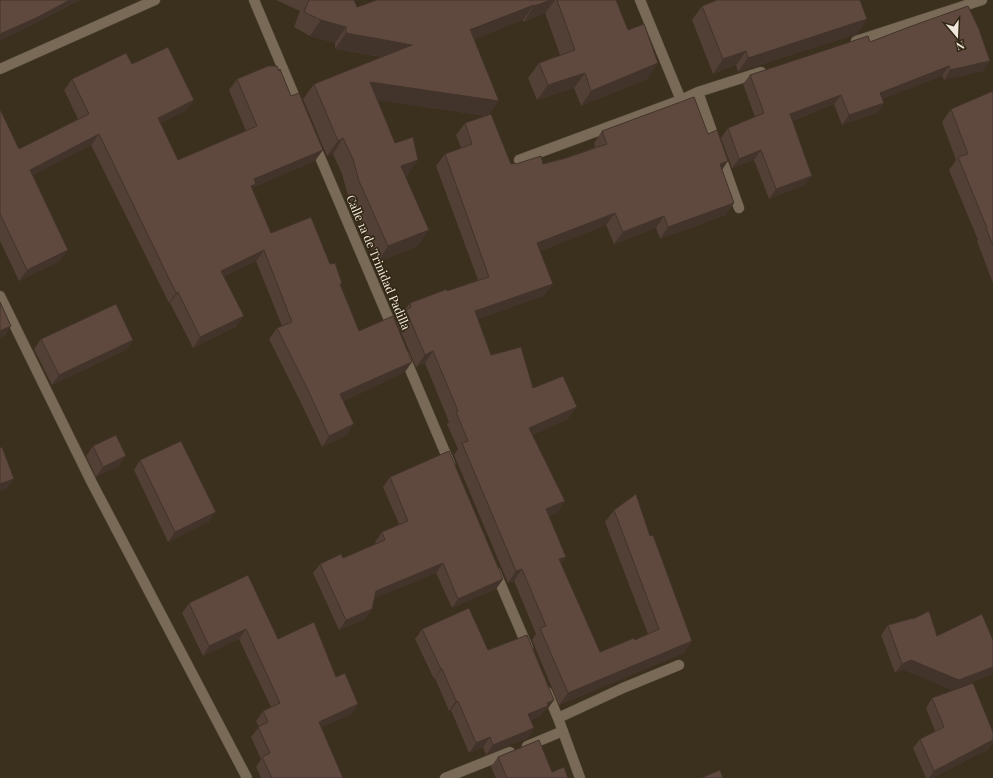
<svg xmlns="http://www.w3.org/2000/svg" width="993" height="778" viewBox="0 0 993 778" font-family="'Playfair Display',serif">
  <style>
    .lines { fill: none; stroke-linecap: round; stroke-linejoin: round }
    .minor-casing { stroke: #574d3e; stroke-width: 11 }
    .minor { stroke: #786a56; stroke-width: 10 }
    .wall { fill: #523f35 }
    .shaded-wall { fill: #42332b }
    .building { fill: #5f493e; stroke: #42332b }
    .labels { text-anchor: middle; dominant-baseline: central; stroke-width: 3; stroke-linejoin: round; paint-order: stroke }
    .street-label { font-size: 12px; fill: #efe7dc; stroke: #312613 }
  </style>
  <rect width="100%" height="100%" fill="#3b2f1d"/>
  <g class="lines">
    <g class="minor-casing">
      <path id="minor" d="M254 0 299 107
        M640 0 681 100
        M856 41 982 0
        M0 69 155 0
        M698 92 739 208
        M314 143 393 329
        M519 160 681 100 698 92 761 72
        M0 296 92 483 247 778
        M404 355 450 464
        M495 571 528 648
        M547 692 558 718 580 778
        M558 718 623 688 679 665
        M527 746 563 731
        M445 778 510 752"/>
    </g>
    <use href="#minor" class="minor"/>
  </g>
  <path class="wall" d="M276 0H354L357 7 377 0H616L628 30 658 63 647 79 581 106 574 88 537 100 528 78 539 63 560 55 545 13 524 22 523 20 474 39 489 115 511 164H543L566 158 595 147 594 143 602 131 722 170 726 215 660 239 656 228 614 244 606 225 540 251 544 296 478 319 491 355 533 388 568 419 532 435 565 501 557 513 549 516 566 557 561 564 600 652 635 640 648 634 605 522 614 510 650 536 692 641 684 653 559 705 532 640 536 634 514 581 508 583 454 455 458 449 447 424 449 422 425 363 416 367 397 322 402 315 401 314 410 303 447 291 478 280 436 166 445 154 461 148 456 135 465 123 486 116 378 100 408 175 405 176 418 246 378 262 348 196 342 174 333 154 327 156 303 99 314 84 382 57 335 49V43L310 36 294 27 300 11Z
    M702 6 867 19 857 34 738 72 736 65 713 74 692 20Z
    M870 42 990 61 983 71 944 80 942 76 882 99 884 103 877 113 842 125 834 104 792 121 805 185 769 199 754 160 732 168 721 138 728 128 755 117 743 84 750 75Z
    M132 64 194 100 186 111 160 123 178 160 246 131 229 90 237 79 279 71 280 69 315 161 254 187 252 189 271 233 330 264 341 286 359 331 405 372 343 401 347 435 322 447 300 401 269 339 277 328 282 326 256 261 224 276 236 327 193 348 170 303H169L91 145 33 175 68 250 60 261 19 281 0 241V109L19 149 78 119 64 90 72 79Z
    M993 91V283L977 241 978 240 949 170 956 160 942 122 951 109Z
    M41 339 133 340 126 350 52 385 34 349Z
    M93 446 119 466 96 477 86 456Z
    M140 460 209 522 168 542 134 470Z
    M390 477 503 579 496 589 452 608 436 573 375 598 372 609 365 619 339 630 313 573 320 564 343 558 376 544 375 542 382 532 399 524 383 487Z
    M189 603 278 639 336 677 358 704 352 714 321 727 343 778H261L256 767 261 759 251 737 259 727 256 721 263 711 271 707 239 639 203 656 182 613Z
    M913 619 937 636 993 640V674L952 690 904 670 895 673 881 635 888 625Z
    M422 629 488 650 547 710 544 711 541 716 531 720 534 728 528 738 486 755 483 747 469 753 451 710 449 711 435 678 434 679 415 639Z
    M932 698 989 749 932 778H926L913 748 920 739 935 731 926 708Z
    M498 757 552 772 568 778H496L491 767Z"/>
  <path class="shaded-wall" d="M70 0H81L29 27 0 41V34Z
    M551 0H555L545 13 524 22 534 6Z
    M534 5 523 20 461 45 470 29Z
    M867 19 857 34 738 72 748 58Z
    M321 20 346 27 335 43 310 36Z
    M346 33 412 45 402 60 335 49Z
    M746 51 736 65 713 74 723 59Z
    M990 61 983 71 944 80 950 70Z
    M658 63 647 79 581 106 591 91Z
    M949 66 942 76 873 103 880 93Z
    M585 73 574 88 537 100 548 85Z
    M370 82 499 101 488 116 360 98Z
    M841 95 834 104 783 124 790 114Z
    M194 100 186 111 150 128 158 118Z
    M884 103 877 113 842 125 849 115Z
    M99 134 91 145 22 181 30 170Z
    M343 138 333 154 327 156 338 141Z
    M323 150 315 161 254 187 248 195 254 179Z
    M761 150 754 160 732 168 739 159Z
    M418 160 408 175 390 181 401 166Z
    M728 161 720 173V164Z
    M812 176 805 185 769 199 776 189Z
    M734 203 726 215 660 239 668 227Z
    M615 213 606 225 529 255 537 243Z
    M664 216 656 228 614 244 623 232Z
    M429 230 418 246 378 262 388 246Z
    M68 250 60 261 19 281 27 270Z
    M264 250 256 261 214 282 221 271Z
    M553 284 544 296 467 323 475 311Z
    M178 292 170 303H169L176 293Z
    M244 316 236 327 193 348 200 337Z
    M11 326 5 336 0 338V331Z
    M133 340 126 350 52 385 59 375Z
    M433 351 425 363 416 367 425 355Z
    M412 362 405 372 333 405 340 394Z
    M577 407 568 419 520 440 529 428Z
    M354 424 347 435 322 447 329 436Z
    M126 456 119 466 96 477 103 467Z
    M14 479 7 489 0 492V484Z
    M565 501 557 513 537 521 546 509Z
    M216 512 209 522 168 542 175 532Z
    M566 557 558 569 559 559Z
    M443 563 436 573 370 601 376 591Z
    M522 569 514 581 508 583 516 571Z
    M503 579 496 589 452 608 458 599Z
    M372 609 365 619 339 630 346 620Z
    M246 629 239 639 203 656 209 646Z
    M692 641 684 653 559 705 568 693Z
    M911 660 993 667V674L952 690 904 670 895 673 902 664Z
    M441 669H442L435 678 434 679Z
    M554 700 547 710 544 711 541 716 522 724 528 714 547 703Z
    M456 701H458L451 710 449 711Z
    M358 704 352 714 312 732 319 722Z
    M534 728 528 738 486 755 493 745Z
    M490 737 483 747 469 753 476 743Z
    M993 740V743L989 749 932 778H929L934 771Z"/>
  <path class="building" d="M0 0H70L36 18 0 34Z
    M309 0H354L357 7 377 0H551L534 6V5L472 29H470L499 101 370 82 395 143 413 137 418 160 401 166 429 230 388 246 359 181 353 159 343 138 338 141 314 84 412 45 346 33V27L321 20 304 12Z
    M557 0H616L628 30 644 24 658 63 591 91 585 73 548 85 539 63 575 50Z
    M717 0H860L867 19 748 58 746 51 723 59 702 6Z
    M968 6 979 29 990 61 950 70 949 66 880 93 884 103 849 115 841 95 790 114 812 176 776 189 761 150 739 159 728 128 764 113 750 75 868 36 870 42 909 27Z
    M168 47 194 100 158 118 178 160 257 126 237 79 268 66H277L279 71 280 69 291 96 299 93 323 150 254 179 256 184 251 186 271 233 311 217 330 264 335 263 342 283 340 284 359 331 393 316 412 362 340 394 354 424 329 436 308 390 277 328 292 322 264 250 221 271 244 316 200 337 178 292 176 293 99 134 30 170 68 250 27 270 0 214V109L19 149 89 114 72 79 126 53 132 64Z
    M993 91V246L986 228H987L958 157 968 154 951 109Z
    M694 97 708 134 717 130 728 161 720 164 734 203 668 227 664 216 623 232 615 213 537 243 553 284 475 311 491 355 521 347 533 388 563 376 577 407 529 428 565 501 546 509 566 557 559 559 600 652 634 638 635 640 659 629 614 510 636 494 650 536 653 535 692 641 568 693 540 628 546 626 522 569 516 571 462 443 468 441 456 412 458 411 433 351 425 355 406 310 411 307 410 303 447 289V291L489 277 445 154 472 144 465 123 491 114 511 164 515 163 516 164 541 156 543 164 566 158 607 144 602 131Z
    M0 302 11 326 0 331Z
    M116 304 133 340 59 375 41 339Z
    M116 435 126 456 103 467 93 446Z
    M181 441 216 512 175 532 140 460Z
    M2 447 14 479 0 484V448Z
    M449 451 503 579 458 599 443 563 376 591 372 609 346 620 320 564 341 554 343 558 385 540 382 532 408 521 390 477Z
    M248 575 278 639 314 622 336 677 345 673 358 704 319 722 343 778H272L262 757 270 753 258 727 268 722 263 711 280 703 246 629 209 646 189 603Z
    M469 608 488 650 527 635 554 700 547 703 548 706 528 714 534 728 493 745 490 737 476 743 458 701H456L442 669H441L422 629Z
    M929 611 937 636 982 614 993 640V667L959 680 911 660 902 664 888 625 913 618V619Z
    M973 683 993 732V740L934 771 920 739 944 727 932 698Z
    M539 740 552 772 564 767 568 778H507L498 757Z
    M720 770 723 778H701Z"/>
  <g class="labels">
    <g class="street-label">
      <text transform="translate(379 262) rotate(67)">Calle 1a de Trinidad Padilla</text>
    </g>
  </g>
  <g transform="translate(957 36) rotate(161)" stroke="#312613" stroke-width="3" paint-order="stroke">
  <path d="M0-3L7 15L0 10L-7 15Z" fill="#efe7dc"/>
  <text y="-6" font-size="11" font-weight="bold" text-anchor="middle" fill="#efe7dc">N</text>
  </g>
</svg>
